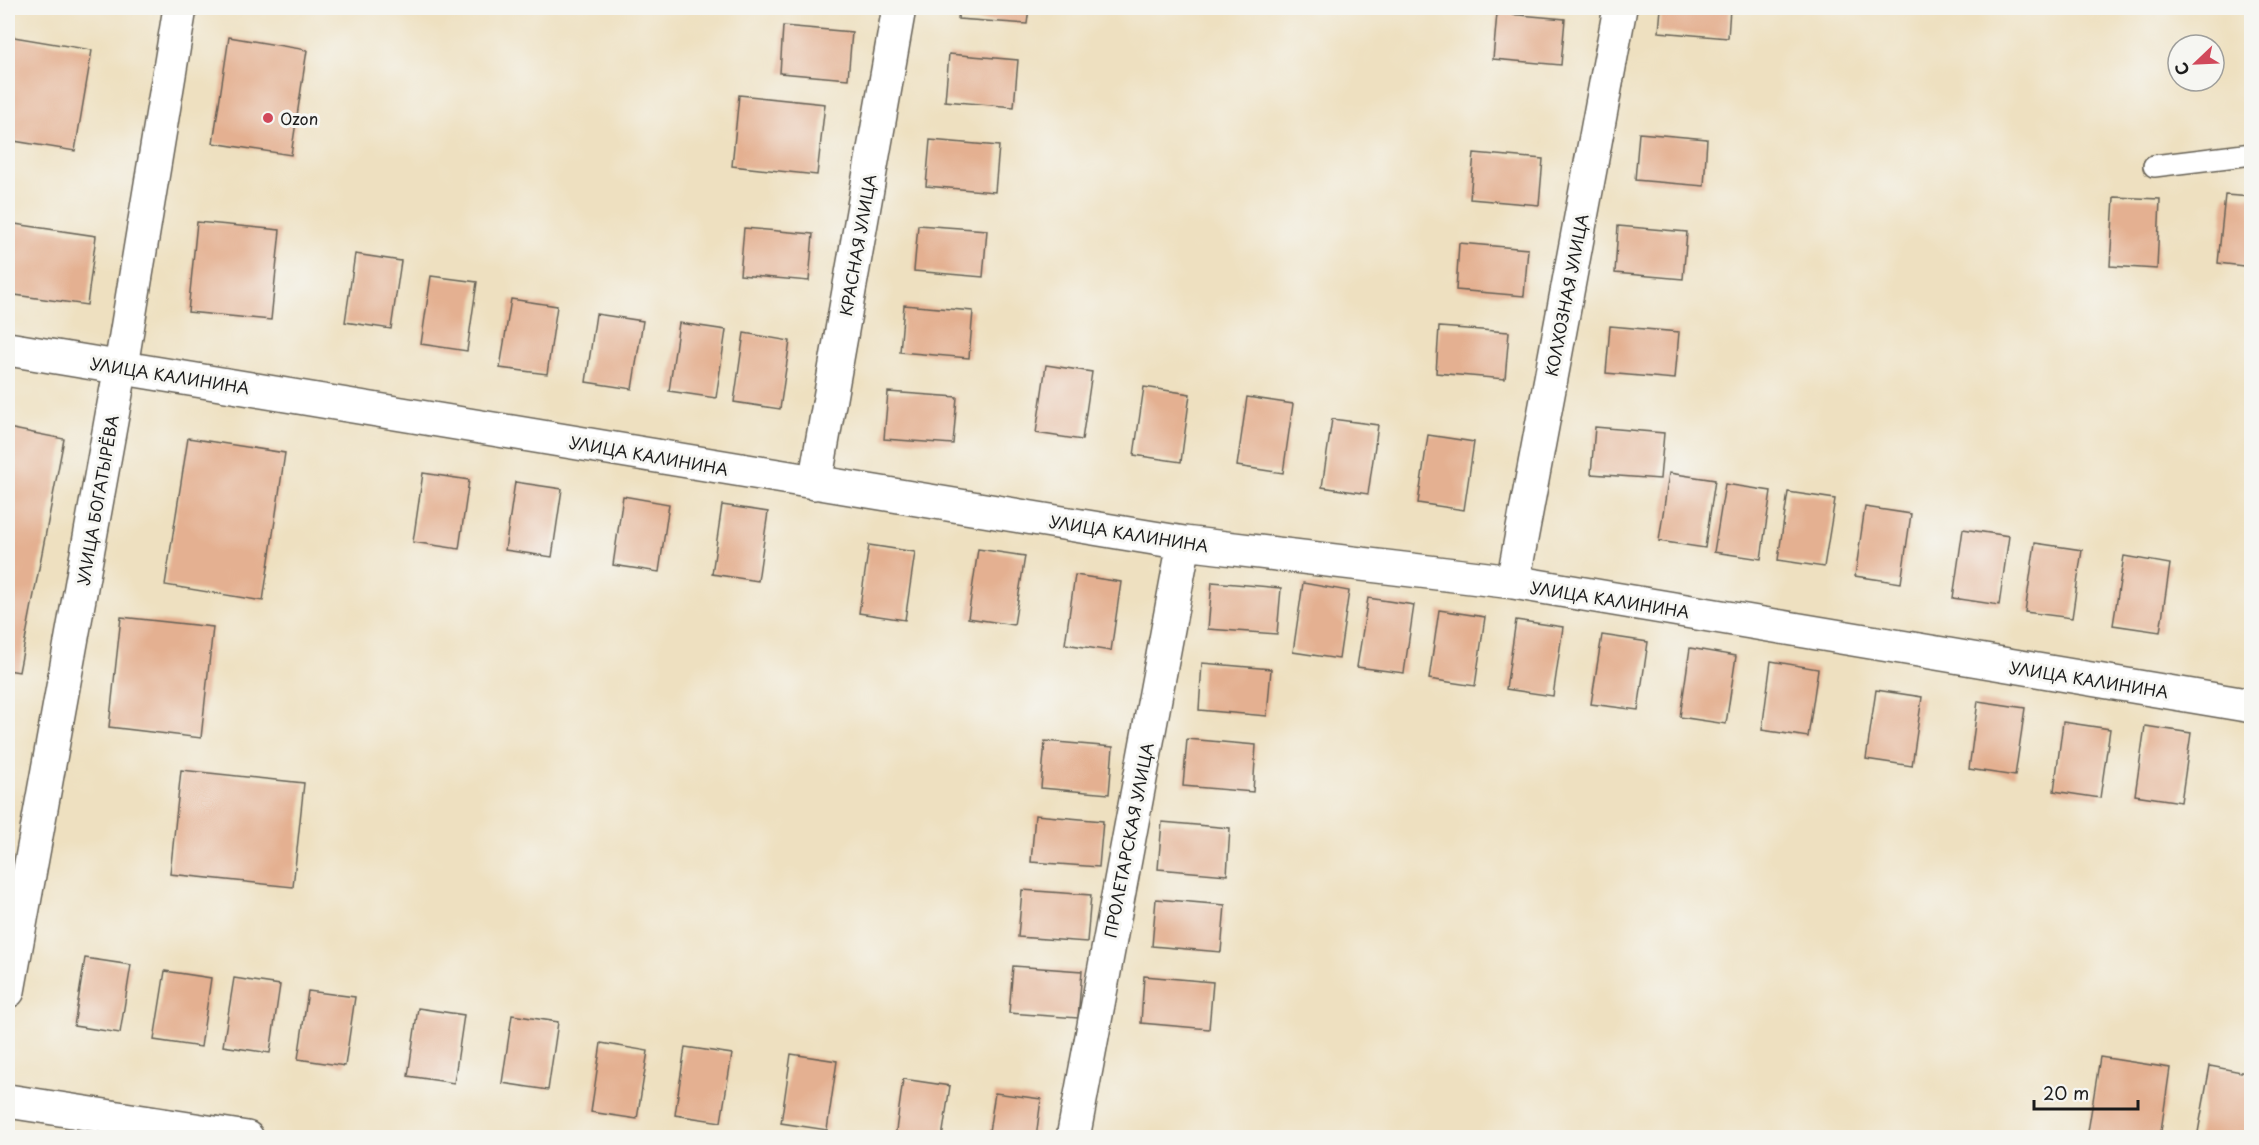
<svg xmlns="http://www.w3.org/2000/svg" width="2259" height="1145" viewBox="0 0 2259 1145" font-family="'Playpen Sans',sans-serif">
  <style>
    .building { fill: #e4b091 }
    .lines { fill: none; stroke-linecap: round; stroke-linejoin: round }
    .lane-casing { stroke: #666155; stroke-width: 24 }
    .street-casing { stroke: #666155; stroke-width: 36 }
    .lane { stroke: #fff; stroke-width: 21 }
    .street { stroke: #fff; stroke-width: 33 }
    .poi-dot { fill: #d1495b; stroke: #f6f6f2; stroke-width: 2 }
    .labels { text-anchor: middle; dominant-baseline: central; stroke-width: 6; stroke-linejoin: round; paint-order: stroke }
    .poi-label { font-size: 16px; fill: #1c1c1c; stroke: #f6f6f2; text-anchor: start }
    .street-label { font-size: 16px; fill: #1c1c1c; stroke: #f6f6f2 }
  </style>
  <rect width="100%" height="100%" fill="#f6f6f2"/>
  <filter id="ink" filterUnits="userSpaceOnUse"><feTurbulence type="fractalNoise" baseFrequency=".0167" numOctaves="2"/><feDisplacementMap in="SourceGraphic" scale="12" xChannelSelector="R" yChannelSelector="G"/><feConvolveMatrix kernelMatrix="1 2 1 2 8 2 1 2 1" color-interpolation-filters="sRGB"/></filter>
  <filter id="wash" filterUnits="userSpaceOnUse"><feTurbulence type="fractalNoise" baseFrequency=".008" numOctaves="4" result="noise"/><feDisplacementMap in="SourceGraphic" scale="24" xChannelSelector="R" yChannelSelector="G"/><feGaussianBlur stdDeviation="1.35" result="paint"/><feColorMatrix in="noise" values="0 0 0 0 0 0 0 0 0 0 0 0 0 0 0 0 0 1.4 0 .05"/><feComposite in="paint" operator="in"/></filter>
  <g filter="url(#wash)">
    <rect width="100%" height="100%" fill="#eee0c0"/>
    <g id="blocks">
      <path class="building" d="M959 8H1029L1027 24 958 19Z
        M1661 8H1730L1728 38 1659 32Z
        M1497 13 1565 19 1561 65 1493 59Z
        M783 26 852 32 848 79 780 73Z
        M8 36 92 50 75 151 8 140Z
        M229 37 307 50 291 155 213 143Z
        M949 54 1018 60 1014 107 945 101Z
        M739 95 825 104 817 175 732 166Z
        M1639 133 1707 139 1704 186 1635 180Z
        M930 140 999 146 995 192 926 186Z
        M1474 153 1543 159 1539 205 1470 199Z
        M2225 195 2252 197V267L2218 263Z
        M2114 197 2160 199 2157 269 2110 266Z
        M197 222 280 230 271 320 188 312Z
        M8 223 96 236 87 305 8 294Z
        M918 225 987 230 983 277 914 271Z
        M1618 226 1687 232 1683 279 1615 273Z
        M744 228 813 234 809 281 740 275Z
        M1459 243 1528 249 1524 296 1456 290Z
        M355 254 401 261 391 329 345 322Z
        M431 276 477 282 467 351 421 344Z
        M511 299 557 306 547 374 500 368Z
        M904 305 973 311 969 358 900 352Z
        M596 314 643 321 632 389 586 382Z
        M679 323 726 330 716 398 669 391Z
        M1610 326 1679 332 1675 379 1606 373Z
        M1439 327 1509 332 1505 379 1436 373Z
        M744 333 790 341 780 409 734 402Z
        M1046 365 1092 372 1082 440 1036 433Z
        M1144 387 1190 394 1181 462 1134 455Z
        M888 392 957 397 953 444 884 439Z
        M1247 397 1293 404 1283 473 1237 466Z
        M1332 419 1378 425 1368 494 1322 487Z
        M1595 427 1664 433 1660 479 1591 474Z
        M8 428 64 439 19 672 8 670Z
        M1428 435 1474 442 1464 510 1418 503Z
        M188 438 285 453 263 601 165 585Z
        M423 473 469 480 459 549 413 542Z
        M1669 473 1715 480 1705 548 1659 541Z
        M515 482 562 489 552 557 505 550Z
        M1725 484 1771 491 1761 559 1714 552Z
        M1788 492 1835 499 1824 567 1778 560Z
        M623 496 669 504 659 572 613 565Z
        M722 505 768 512 758 581 712 574Z
        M1865 507 1911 514 1901 583 1855 576Z
        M1963 529 2009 536 1999 605 1953 598Z
        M2035 543 2082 550 2072 618 2025 612Z
        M869 545 915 552 905 620 859 613Z
        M978 549 1025 556 1014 625 968 618Z
        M2124 556 2170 564 2160 632 2113 625Z
        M1075 575 1121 582 1111 651 1065 644Z
        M1212 582 1281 588 1277 634 1208 629Z
        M1303 583 1349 591 1339 659 1293 652Z
        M1368 598 1414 605 1404 673 1357 667Z
        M1439 610 1485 617 1475 686 1429 679Z
        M121 617 213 627 201 738 109 727Z
        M1516 620 1563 627 1553 696 1506 689Z
        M1602 635 1648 642 1638 710 1591 704Z
        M1690 648 1736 656 1726 724 1680 717Z
        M1771 661 1818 669 1808 737 1762 730Z
        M1202 663 1271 669 1267 716 1199 710Z
        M1876 690 1922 697 1912 766 1866 759Z
        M1978 701 2025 708 2015 776 1969 769Z
        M2063 722 2110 729 2100 798 2054 791Z
        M2145 726 2191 733 2181 802 2135 795Z
        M1187 739 1256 745 1253 792 1183 786Z
        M1045 741 1113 747 1109 794 1041 788Z
        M181 770 304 783 293 887 170 874Z
        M1035 815 1103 821 1099 867 1031 862Z
        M1162 822 1230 828 1227 875 1158 869Z
        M1022 890 1091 895 1087 942 1018 937Z
        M1156 899 1225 905 1221 952 1152 946Z
        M85 958 131 965 120 1033 74 1026Z
        M1013 966 1082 971 1078 1018 1009 1013Z
        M165 971 211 978 201 1047 154 1040Z
        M1144 976 1213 982 1209 1029 1141 1023Z
        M234 978 280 985 270 1053 223 1046Z
        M308 991 355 997 345 1066 298 1059Z
        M418 1008 464 1015 454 1083 408 1076Z
        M512 1015 558 1022 548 1090 502 1083Z
        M601 1043 648 1051 637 1119 591 1112Z
        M685 1047 732 1054 721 1122 675 1115Z
        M791 1054 837 1061 827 1130 781 1123Z
        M2100 1057 2170 1068 2160 1138H2087Z
        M2210 1066 2252 1074V1138H2197Z
        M903 1079 950 1086 942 1138H895Z
        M995 1093 1041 1099 1036 1138H988Z"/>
    </g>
  </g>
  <g filter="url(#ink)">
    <use href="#blocks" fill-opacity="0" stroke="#666155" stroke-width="1.5"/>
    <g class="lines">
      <g class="lane-casing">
        <path id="lane" d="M2154 166 2252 154"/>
      </g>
      <g class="street-casing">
        <path id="street" d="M8 349 1184 543 1513 582 2252 706
          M815 483 899 8
          M1513 582 1620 8
          M8 991 121 366 180 8
          M8 1101 247 1138
          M1073 1138 1184 543"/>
      </g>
      <use href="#lane" class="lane"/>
      <use href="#street" class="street"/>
    </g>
  </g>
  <circle class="poi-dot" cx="268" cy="118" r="6"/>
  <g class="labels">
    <g class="poi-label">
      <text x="280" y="118">Ozon</text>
    </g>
    <g class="street-label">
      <text transform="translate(857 245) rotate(-80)">КРАСНАЯ УЛИЦА</text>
      <text transform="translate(1566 295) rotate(-79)">КОЛХОЗНАЯ УЛИЦА</text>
      <text transform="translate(170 375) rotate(9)">УЛИЦА КАЛИНИНА</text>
      <text transform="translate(649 455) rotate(10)">УЛИЦА КАЛИНИНА</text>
      <text transform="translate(97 500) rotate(-80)">УЛИЦА БОГАТЫРЁВА</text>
      <text transform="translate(1129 533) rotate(9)">УЛИЦА КАЛИНИНА</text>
      <text transform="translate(1610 599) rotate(9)">УЛИЦА КАЛИНИНА</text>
      <text transform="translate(2089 679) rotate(9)">УЛИЦА КАЛИНИНА</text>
      <text transform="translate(1128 840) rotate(-79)">ПРОЛЕТАРСКАЯ УЛИЦА</text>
    </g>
  </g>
  <rect width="2259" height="1145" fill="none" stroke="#f6f6f2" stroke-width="30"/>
  <g transform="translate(2196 63) rotate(247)"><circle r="28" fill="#f6f6f2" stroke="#9f9f9c" stroke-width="1.5"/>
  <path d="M0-4.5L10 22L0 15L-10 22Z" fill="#d1495b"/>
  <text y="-9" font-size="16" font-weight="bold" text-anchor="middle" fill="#1c1c1c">С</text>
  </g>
  <path d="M2034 1100v9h104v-9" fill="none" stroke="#1c1c1c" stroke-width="3"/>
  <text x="2043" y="1100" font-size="18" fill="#1c1c1c" stroke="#f6f6f2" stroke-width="4.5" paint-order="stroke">20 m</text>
</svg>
